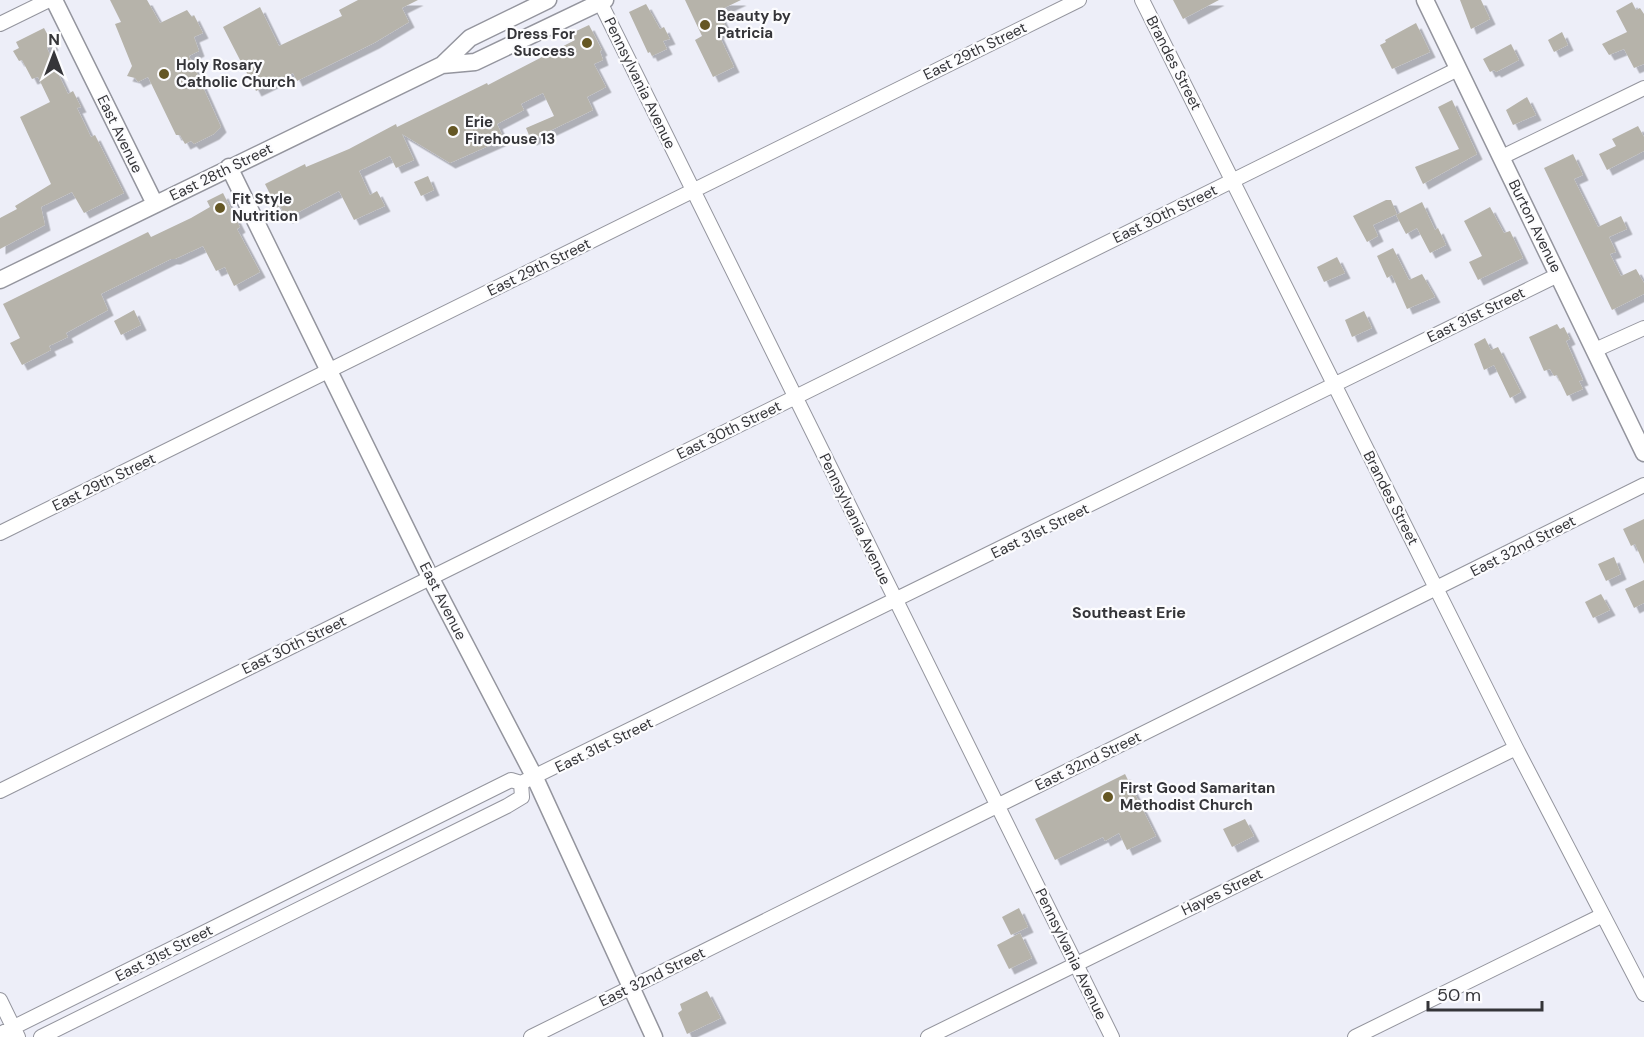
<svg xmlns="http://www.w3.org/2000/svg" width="1644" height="1037" viewBox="0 0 1644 1037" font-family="'DM Sans',sans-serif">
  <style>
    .building { fill: #b6b3aa; filter: url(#shadow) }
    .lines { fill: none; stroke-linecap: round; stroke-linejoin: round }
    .minor-casing { stroke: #94959e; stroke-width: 16 }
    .tertiary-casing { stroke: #94959e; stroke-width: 19 }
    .minor { stroke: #fff; stroke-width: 14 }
    .tertiary { stroke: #fff; stroke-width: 16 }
    .poi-dot { fill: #655724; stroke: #fcfcfe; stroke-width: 2 }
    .labels { text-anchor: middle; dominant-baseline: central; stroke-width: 4.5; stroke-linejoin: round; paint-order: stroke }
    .poi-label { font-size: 15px; font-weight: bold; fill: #353539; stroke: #fcfcfe; text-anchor: start }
    .street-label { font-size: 15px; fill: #353539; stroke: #fcfcfe }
    .neighbourhood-label { font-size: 16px; font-weight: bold; fill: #353539; stroke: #fcfcfe }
  </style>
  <defs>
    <filter id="shadow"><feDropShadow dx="5.5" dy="5.5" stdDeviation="0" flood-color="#0004"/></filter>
  </defs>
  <rect width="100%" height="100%" fill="#edeef8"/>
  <path class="building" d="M110 0H147L160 23 187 10 192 17 194 15 203 33 194 37 199 51 189 56 221 127 214 134 194 144 191 141 185 144 180 135H176L148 77 138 82 135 78 127 76 132 66 115 24 121 22Z
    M358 0H418L402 8 409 22 374 43 297 81 293 73 256 91 223 27 260 7 279 46 342 16 339 10Z
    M685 0H741L718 11 727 30 718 33 734 67 713 77 695 40 702 36Z
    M1173 0H1219L1183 19Z
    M1460 0H1481L1490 19 1471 29Z
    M1632 2 1636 10 1640 8 1644 14V64L1634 68 1624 49 1609 55 1602 44 1627 32 1616 11Z
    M646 4 660 29 664 27 670 39 663 41 667 49 652 56 650 52 648 53 629 12Z
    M1416 23 1430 52 1392 69 1380 45 1386 42 1385 40Z
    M589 25 602 50 600 51 603 60 594 64 606 87 587 97 593 110 531 140 526 128 554 116 543 93 521 104 524 110 497 124 504 139 450 163 402 134 414 160 396 168 390 156 359 171 370 195 377 191 385 206 354 220 339 191 287 218 280 206 277 208 265 184 305 164 306 167 349 149 396 124 397 127 487 83 488 85 575 40 572 33Z
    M44 28 53 45 47 48 56 69 68 94 73 91 81 107 77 108 91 137 95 135 124 193 84 213 72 192 41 207 45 225 0 249V218L17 209 15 206 51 184 20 117 50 102 38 77 32 79 22 60 19 61 13 51 19 48 16 42Z
    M1562 32 1568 45 1554 52 1548 40Z
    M1511 44 1519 60 1496 72 1494 70 1490 72 1483 59Z
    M1527 97 1536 115 1513 125 1506 110Z
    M1452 100 1477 154 1423 184 1415 167 1459 149 1438 107Z
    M1638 126 1644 137V151L1607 170 1599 154 1616 146 1612 139Z
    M1573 154 1583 175 1574 179 1598 227 1621 216 1627 229 1609 237 1616 252 1610 254 1621 276 1636 269 1644 283V294L1612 310 1544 168Z
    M428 176 434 190 421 196 414 182Z
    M223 193 240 227 237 229 260 272 234 286 225 267 216 271 203 246 175 259H171L101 294 108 310 66 333 68 337 49 346 51 350 22 365 10 343 20 338 3 304 148 232 151 237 191 218 210 207 207 201Z
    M1386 200H1391L1397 214 1373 225 1378 236 1367 242 1353 216Z
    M1422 202 1435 230 1438 228 1446 245 1430 253 1417 228 1406 234 1396 215Z
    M1490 207 1504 233 1510 231 1523 258 1478 280 1469 262 1482 256 1464 221Z
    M1393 248 1409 280 1422 274 1435 297 1407 309 1392 275 1387 278 1377 256Z
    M1337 257 1345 273 1324 282 1317 267Z
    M134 310 141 325 121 335 114 321Z
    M1364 311 1372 328 1352 337 1345 320Z
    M1557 324 1560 329 1564 327 1570 339 1566 341 1583 380 1579 381 1583 389 1567 396 1557 375 1554 376 1550 369 1544 371 1529 337Z
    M1485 338 1491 350 1498 347 1521 392 1510 398 1494 365 1484 370 1474 344Z
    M1644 519V564L1635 544 1631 546 1623 529Z
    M1614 557 1621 574 1606 581 1598 564Z
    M1644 580V603L1634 608 1625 589Z
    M1601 594 1610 610 1593 618 1585 602Z
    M1125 774 1156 836 1127 850 1119 833 1105 841 1103 837 1055 860 1035 819Z
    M1245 819 1254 836 1232 847 1223 829Z
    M1019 908 1028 927 1011 935 1002 917Z
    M1020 933 1032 958 1009 969 997 945Z
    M707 991 721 1018 687 1034 678 1013 682 1010 680 1004Z"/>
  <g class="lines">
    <g class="minor-casing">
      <path id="minor" d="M599 0 1112 1037
        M1142 0 1516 748 1644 994
        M0 24 49 0
        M1502 157 1644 88
        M1595 350 1644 328
        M0 533 1079 0
        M521 783 1558 275
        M0 791 1458 69
        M0 1000 18 1037
        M0 1034 511 780 521 783 522 797 507 806 41 1037
        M531 1037 1644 485
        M928 1037 1516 748
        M1355 1037 1603 915"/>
    </g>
    <g class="tertiary-casing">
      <path id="tertiary" d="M54 0 155 204
        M1425 0 1644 453
        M442 65 475 62 605 0
        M229 167 430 577 535 778 654 1037
        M0 280 442 65 470 38 548 0"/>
    </g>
    <use href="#minor" class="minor"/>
    <use href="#tertiary" class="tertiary"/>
  </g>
  <g class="poi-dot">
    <circle cx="705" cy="25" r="6"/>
    <circle cx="587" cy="43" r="6"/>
    <circle cx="164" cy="74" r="6"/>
    <circle cx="453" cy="131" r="6"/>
    <circle cx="220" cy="208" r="6"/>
    <circle cx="1108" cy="797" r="6"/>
  </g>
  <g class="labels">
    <g class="poi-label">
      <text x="717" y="16">Beauty by<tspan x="717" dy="17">Patricia</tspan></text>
      <text x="575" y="34" text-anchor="end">Dress For<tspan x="575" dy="17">Success</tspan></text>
      <text x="176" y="65">Holy Rosary<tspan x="176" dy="17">Catholic Church</tspan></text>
      <text x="465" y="122">Erie<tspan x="465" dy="17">Firehouse 13</tspan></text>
      <text x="232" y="199">Fit Style<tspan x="232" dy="17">Nutrition</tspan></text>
      <text x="1120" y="788">First Good Samaritan<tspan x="1120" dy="17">Methodist Church</tspan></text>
    </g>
    <g class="street-label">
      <text transform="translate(975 51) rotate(-26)">East 29th Street</text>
      <text transform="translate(1174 63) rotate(63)">Brandes Street</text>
      <text transform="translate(640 83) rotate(64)">Pennsylvania Avenue</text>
      <text transform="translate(120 134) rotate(64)">East Avenue</text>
      <text transform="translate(221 172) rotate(-26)">East 28th Street</text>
      <text transform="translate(1165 214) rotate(-26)">East 30th Street</text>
      <text transform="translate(1535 226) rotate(64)">Burton Avenue</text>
      <text transform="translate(539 267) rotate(-26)">East 29th Street</text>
      <text transform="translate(1476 315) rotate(-26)">East 31st Street</text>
      <text transform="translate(729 430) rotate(-26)">East 30th Street</text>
      <text transform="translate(104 482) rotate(-26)">East 29th Street</text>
      <text transform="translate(1391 498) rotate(63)">Brandes Street</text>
      <text transform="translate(855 519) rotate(64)">Pennsylvania Avenue</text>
      <text transform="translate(1040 531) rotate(-26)">East 31st Street</text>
      <text transform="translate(1523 546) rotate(-27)">East 32nd Street</text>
      <text transform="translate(443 601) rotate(63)">East Avenue</text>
      <text transform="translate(294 645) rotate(-26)">East 30th Street</text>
      <text transform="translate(604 745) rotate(-26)">East 31st Street</text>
      <text transform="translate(1088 761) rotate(-26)">East 32nd Street</text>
      <text transform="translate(1222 892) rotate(-26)">Hayes Street</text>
      <text transform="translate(164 953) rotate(-27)">East 31st Street</text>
      <text transform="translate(1071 954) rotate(64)">Pennsylvania Avenue</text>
      <text transform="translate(652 977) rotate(-26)">East 32nd Street</text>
    </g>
    <g class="neighbourhood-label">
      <text x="1129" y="612">Southeast Erie</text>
    </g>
  </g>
  <g transform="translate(54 54)" stroke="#fcfcfe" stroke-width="4.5" paint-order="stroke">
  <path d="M0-4.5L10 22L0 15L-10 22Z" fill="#353539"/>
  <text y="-9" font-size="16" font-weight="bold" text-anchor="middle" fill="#353539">N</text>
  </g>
  <path d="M1428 1001v9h114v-9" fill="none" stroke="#353539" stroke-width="3"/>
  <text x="1437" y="1001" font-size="18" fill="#353539" stroke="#fcfcfe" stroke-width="4.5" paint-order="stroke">50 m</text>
</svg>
